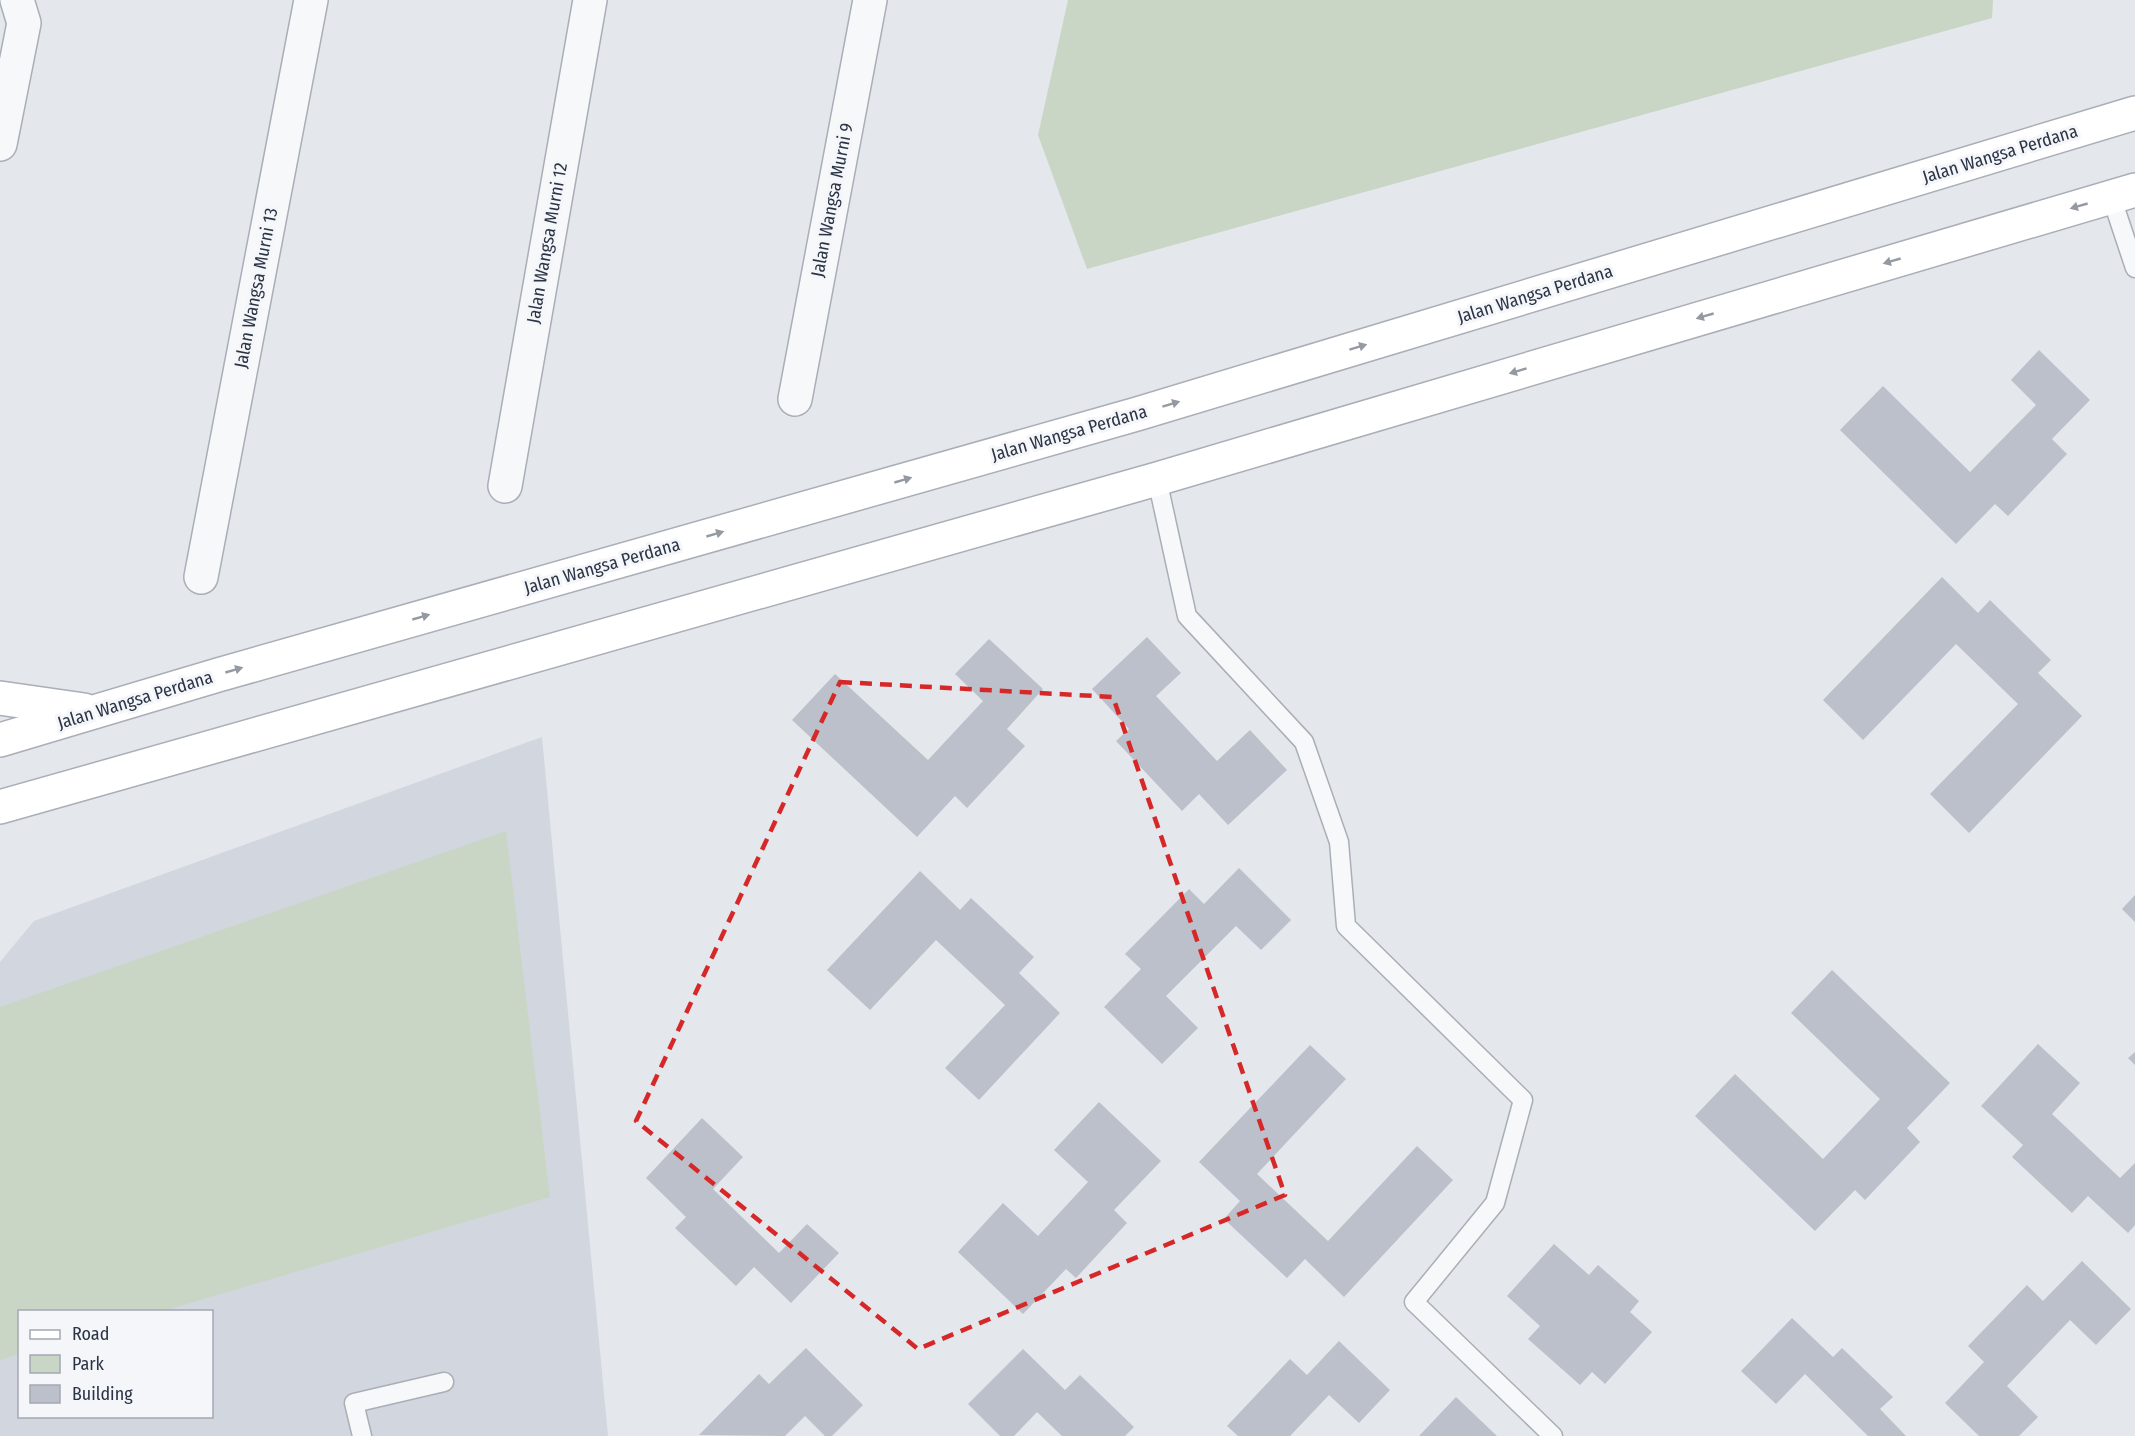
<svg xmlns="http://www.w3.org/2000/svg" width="2135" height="1436" viewBox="0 0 2135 1436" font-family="'Fira Sans Condensed',sans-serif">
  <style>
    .built { fill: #d2d6de; fill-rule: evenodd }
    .green { fill: #c9d6c5 }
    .building { fill: #bbc0ca }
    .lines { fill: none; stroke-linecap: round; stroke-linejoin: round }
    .lane-casing { stroke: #a9aeb7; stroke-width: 21 }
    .street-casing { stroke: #a9aeb7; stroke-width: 36 }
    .secondary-casing { stroke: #a9aeb7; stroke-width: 36 }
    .lane { stroke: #f7f8fa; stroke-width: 18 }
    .street { stroke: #f7f8fa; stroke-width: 33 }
    .secondary { stroke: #fff; stroke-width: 33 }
    .oneway { fill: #959aa2 }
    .marked { fill: none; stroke: #d62828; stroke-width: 4.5; stroke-dasharray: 12 8; stroke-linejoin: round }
    .labels { text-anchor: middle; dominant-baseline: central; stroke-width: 6; stroke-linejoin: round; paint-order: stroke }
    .street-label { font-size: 18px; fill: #2b3445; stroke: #f4f6f9 }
  </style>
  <rect width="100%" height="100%" fill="#e4e7ec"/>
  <path class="built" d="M542 737 608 1436H0V962L34 921ZM20 1312H212V1416H20Z"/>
  <path class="green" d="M1068 0H1993L1992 18 1087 269 1038 135Z
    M506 831 550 1197 163 1311 20 1312 19 1354 0 1360V1007Z"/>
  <path class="building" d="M2039 350 2090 400 2052 439 2067 454 2008 516 1995 504 1956 544 1840 430 1883 386 1970 472 2036 405 2011 380Z
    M1942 577 1978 613 1990 600 2051 660 2038 673 2082 716 1969 833 1930 794 2018 704 1956 644 1863 740 1823 700Z
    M1147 637 1181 673 1156 696 1217 761 1250 730 1287 770 1228 825 1199 794 1182 811 1116 741 1129 729 1092 689Z
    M989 639 1043 689 1007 729 1025 746 967 808 955 796 917 837 792 720 835 674 928 760 983 701 955 674Z
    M1239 868 1291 920 1261 950 1236 926 1166 996 1198 1028 1162 1064 1104 1007 1141 969 1125 954 1189 889 1204 904Z
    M920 871 960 910 971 898 1034 957 1019 973 1060 1013 979 1100 945 1068 1005 1005 936 940 870 1010 827 970Z
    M2135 895V922L2122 909Z
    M1832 970 1950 1083 1907 1128 1920 1142 1865 1200 1855 1190 1815 1231 1695 1116 1735 1074 1823 1159 1880 1099 1791 1013Z
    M2038 1044 2080 1083 2052 1114 2120 1178 2135 1163V1225L2128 1233 2088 1196 2072 1213 2012 1157 2023 1145 1981 1106Z
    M1310 1045 1346 1079 1257 1174 1328 1241 1417 1146 1453 1180 1344 1297 1305 1259 1287 1278 1224 1219 1240 1201 1199 1162Z
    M2135 1052V1065L2128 1058Z
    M1099 1102 1161 1161 1114 1210 1127 1223 1076 1278 1066 1269 1023 1314 958 1252 1003 1203 1038 1236 1088 1182 1054 1150Z
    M702 1118 743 1157 713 1189 779 1253 807 1224 839 1253 791 1303 754 1267 736 1286 675 1228 686 1217 646 1178Z
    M1554 1244 1589 1275 1598 1265 1639 1301 1630 1312 1652 1332 1605 1384 1592 1372 1580 1385 1528 1339 1540 1326 1507 1296Z
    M2082 1261 2131 1309 2096 1345 2070 1320 2007 1386 2038 1417 2019 1436H1979L1945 1403 1984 1362 1968 1346 2027 1285 2043 1301Z
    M1792 1318 1833 1357 1842 1348 1893 1397 1880 1409 1906 1436H1868L1805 1374 1776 1404 1741 1371Z
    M1339 1341 1390 1390 1359 1423 1329 1395 1290 1436H1238L1227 1426 1290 1359 1307 1375Z
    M806 1348 863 1405 832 1436H825L805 1416 785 1436 699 1435 759 1374 769 1384Z
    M1023 1349 1065 1390 1080 1375 1134 1427 1125 1436H1062L1037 1412 1014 1436H1000L968 1404Z
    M1456 1397 1497 1436H1419Z"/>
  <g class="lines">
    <g class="lane-casing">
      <path id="lane" d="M2111 196 2135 268
        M1157 479 1187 616 1304 742 1339 842 1346 926 1523 1100 1495 1203 1414 1302 1553 1436
        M362 1436 354 1403 444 1382"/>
    </g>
    <g class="street-casing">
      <path id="street" d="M0 144 24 23 17 0
        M795 399 870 0
        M505 486 590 0
        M201 577 311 0"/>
    </g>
    <g class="secondary-casing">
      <path id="secondary" d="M0 698 84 710
        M0 740 218 675 1137 414 2135 113
        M0 807 1157 479 2135 190"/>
    </g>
    <use href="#lane" class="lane"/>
    <use href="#street" class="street"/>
    <use href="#secondary" class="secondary"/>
  </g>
  <defs><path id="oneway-solid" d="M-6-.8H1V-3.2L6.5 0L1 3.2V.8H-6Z" transform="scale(1.5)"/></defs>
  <g class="oneway">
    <use href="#oneway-solid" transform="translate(2079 206) rotate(164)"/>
    <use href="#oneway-solid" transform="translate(1892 261) rotate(164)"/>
    <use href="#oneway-solid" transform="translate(1705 316) rotate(164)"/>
    <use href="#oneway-solid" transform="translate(1358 347) rotate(-17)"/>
    <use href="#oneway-solid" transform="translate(1518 371) rotate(163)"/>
    <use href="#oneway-solid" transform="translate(1171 404) rotate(-17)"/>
    <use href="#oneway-solid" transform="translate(903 480) rotate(-16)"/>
    <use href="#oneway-solid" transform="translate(715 534) rotate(-16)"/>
    <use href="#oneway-solid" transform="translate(421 617) rotate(-16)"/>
    <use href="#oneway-solid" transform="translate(234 670) rotate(-16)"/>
  </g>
  <path class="marked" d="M840 682 1113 697 1285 1195 918 1349 636 1121Z"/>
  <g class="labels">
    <g class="street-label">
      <text transform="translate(2000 154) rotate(-17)">Jalan Wangsa Perdana</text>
      <text transform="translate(832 200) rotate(-79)">Jalan Wangsa Murni 9</text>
      <text transform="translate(547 243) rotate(-80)">Jalan Wangsa Murni 12</text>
      <text transform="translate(256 288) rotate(-79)">Jalan Wangsa Murni 13</text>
      <text transform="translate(1535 294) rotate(-17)">Jalan Wangsa Perdana</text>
      <text transform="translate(1069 433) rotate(-16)">Jalan Wangsa Perdana</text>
      <text transform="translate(602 566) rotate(-16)">Jalan Wangsa Perdana</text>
      <text transform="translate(135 700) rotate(-17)">Jalan Wangsa Perdana</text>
    </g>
  </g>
  <rect x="18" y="1310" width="195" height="108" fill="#f4f6f9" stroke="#a4a8b1" stroke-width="1.5"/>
  <rect x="30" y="1330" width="30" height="9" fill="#ffffff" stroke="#a4a8b1" stroke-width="1.5"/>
  <text x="72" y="1340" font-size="18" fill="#2b3445">Road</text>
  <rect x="30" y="1355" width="30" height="18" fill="#c9d6c5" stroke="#a4a8b1" stroke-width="1.5"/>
  <text x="72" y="1370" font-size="18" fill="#2b3445">Park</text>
  <rect x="30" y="1385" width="30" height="18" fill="#bbc0ca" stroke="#a4a8b1" stroke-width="1.5"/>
  <text x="72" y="1400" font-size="18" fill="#2b3445">Building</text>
</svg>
